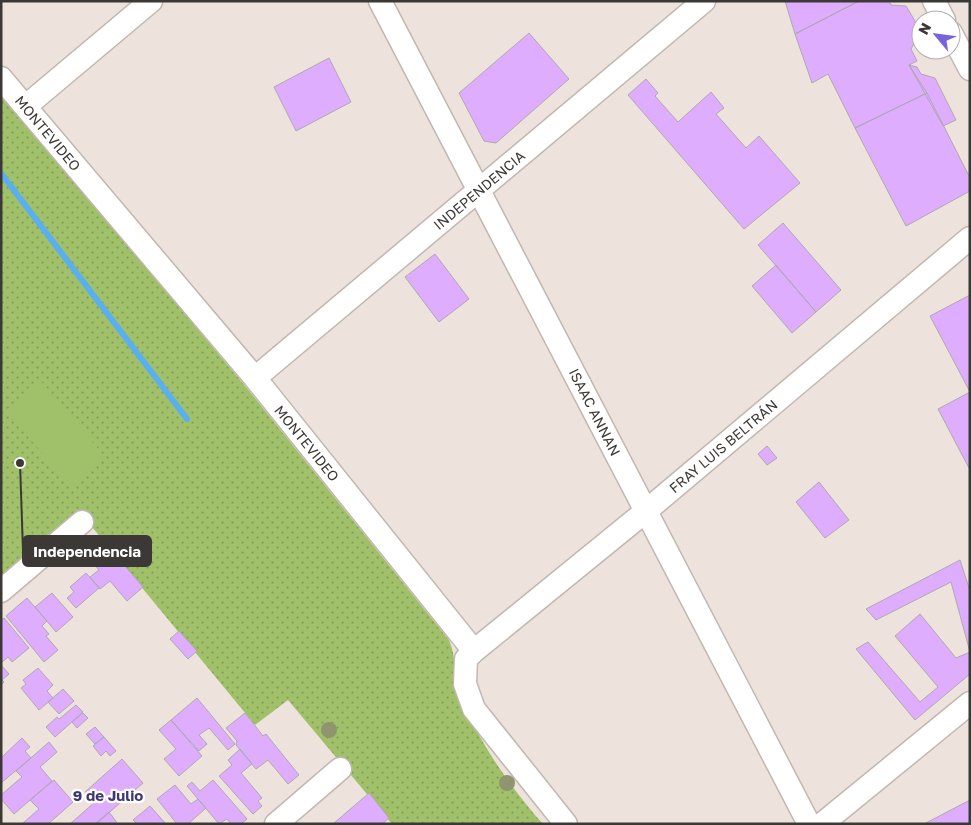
<svg xmlns="http://www.w3.org/2000/svg" width="971" height="825" viewBox="0 0 971 825" font-family="'Golos Text',sans-serif">
  <style>
    .grass { fill: url(#grass-dots) }
    .garden { fill: #a0c16a }
    .lines { fill: none; stroke-linecap: round; stroke-linejoin: round }
    .stream { stroke: #5ab0ef; stroke-width: 6 }
    .building { fill: #dfadfe; stroke: #aea8b2 }
    .minor-casing { stroke: #c1b7b1; stroke-width: 25 }
    .minor { stroke: #fff; stroke-width: 22 }
    .tree { fill: #8e956f }
    .labels { text-anchor: middle; dominant-baseline: central; stroke-width: 4.5; stroke-linejoin: round; paint-order: stroke }
    .street-label { font-size: 14px; fill: #3c3836; stroke: #fff }
    .neighbourhood-label { font-size: 15px; font-weight: bold; fill: #403874; stroke: #fff }
    .leader { fill: none; stroke: #3c3836; stroke-width: 2 }
    .callout-dot { fill: #3c3836; stroke: #fff; stroke-width: 2 }
    .callout { fill: #3c3836; stroke: #3c3836; stroke-width: 2 }
    .callout-label { font-size: 15px; text-anchor: middle; font-weight: bold; fill: #fff }
  </style>
  <defs>
    <pattern id="grass-dots" width="8" height="8" patternUnits="userSpaceOnUse" patternTransform="scale(1.25)"><rect width="8" height="8" fill="#a0c16a"/><path d="M2 2h.1M6 6h.1" fill="none" stroke="#849e58" stroke-width="1.8" stroke-linecap="round"/></pattern>
  </defs>
  <rect width="100%" height="100%" fill="#ede3dc"/>
  <path class="grass" d="M1 93 246 387 449 640C457 659 454 677 460 695 476 738 512 790 543 824H392L288 700 255 725 78 510 1 575Z"/>
  <path class="garden" d="M42 382 106 458 70 487 7 411Z"/>
  <g class="lines">
    <path class="stream" d="M1 173 187 419"/>
  </g>
  <path class="building" d="M785 1H859L795 34Z
    M859 1H889L891 5 906 6 921 31 911 49 917 61 909 65 927 93 855 128 828 74 812 83 795 34Z
    M529 33 569 79 496 143 484 141 459 93Z
    M329 58 351 102 296 131 274 87Z
    M909 65 917 67 921 74 935 78 956 120 943 126Z
    M646 79 658 93 655 96 678 122 711 92 724 108 716 114 746 148 759 136 800 183 744 229 628 95Z
    M927 93 970 178V191L906 226 855 128Z
    M783 223 841 290 816 312 758 245Z
    M435 254 469 299 439 322 405 277Z
    M776 265 816 312 792 333 752 286Z
    M970 295V392L930 316Z
    M970 392V470L938 409Z
    M767 446 777 458 767 465 758 454Z
    M819 482 849 520 825 538 796 502Z
    M100 537 143 587 127 601 110 581 100 589 90 577 99 570 83 551Z
    M960 560 970 591V674L915 720 856 649 868 642 920 702 938 687 895 636 920 614 956 658 970 652 951 582 876 620 866 609Z
    M86 573 99 588 76 608 67 598 74 592 70 587Z
    M52 593 73 617 56 632 35 607Z
    M27 598 47 621 42 626 49 634 46 636 58 650 44 662 6 616Z
    M4 618 29 648 12 662 8 657 1 663V620Z
    M179 631 197 651 188 659 170 639Z
    M1 665 9 674 2 680 4 682 1 685Z
    M38 668 53 685 47 691 53 698 39 710 21 688 26 684 23 680Z
    M63 689 74 701 59 714 48 702Z
    M197 698 235 744 228 750 209 728 199 735 207 744 199 751 171 720Z
    M76 705 83 712 55 737 46 727 57 717 59 719Z
    M83 713 88 718 77 728 72 722Z
    M245 713 263 736 266 734 299 775 288 784 268 760 256 769 236 745 237 741 226 728Z
    M171 720 202 756 179 776 164 759 176 749 159 730Z
    M95 727 104 737 95 744 86 734Z
    M104 737 116 751 110 756 106 751 101 756 93 746Z
    M22 738 30 747 25 751 31 758 1 783V758Z
    M49 742 57 752 40 767 52 781 14 814 1 799V795L22 777 16 771Z
    M240 749 252 764 241 773 262 798 258 801 262 806 253 814 219 776 232 765 228 760Z
    M122 759 143 783 96 824H70L95 802 85 792Z
    M54 780 73 802 48 824H22L39 809 30 800Z
    M213 780 247 819 241 824H231L227 819 219 824 187 786 192 782 200 791Z
    M175 785 191 804 198 799 206 808 188 824H177L157 799Z
    M369 793 389 818 382 824H333Z
    M970 800V824H924Z
    M150 806 166 824H137L133 820Z
    M109 812 118 824H97L96 823Z"/>
  <g class="lines">
    <g class="minor-casing">
      <path id="minor" d="M380 1 809 824
        M934 1 944 20
        M951 33 970 69
        M1 78 255 378 474 651 466 659 465 684 474 709 566 824
        M26 106 151 1
        M255 378 704 1
        M1 591 82 522
        M474 651 646 511 970 238
        M276 824 340 769
        M822 824 970 703"/>
    </g>
    <use href="#minor" class="minor"/>
  </g>
  <g class="tree">
    <circle cx="329" cy="730" r="8"/>
    <circle cx="507" cy="783" r="8"/>
  </g>
  <g class="labels">
    <g class="street-label">
      <text transform="translate(48 133) rotate(50)">MONTEVIDEO</text>
      <text transform="translate(479 190) rotate(-40)">INDEPENDENCIA</text>
      <text transform="translate(595 412) rotate(63)">ISAAC ANNAN</text>
      <text transform="translate(307 443) rotate(51)">MONTEVIDEO</text>
      <text transform="translate(723 446) rotate(-40)">FRAY LUIS BELTRÁN</text>
    </g>
    <g class="neighbourhood-label">
      <text x="108" y="795">9 de Julio</text>
    </g>
  </g>
  <path class="leader" d="M20 463L23 551"/>
  <circle class="callout-dot" cx="20" cy="463" r="5"/>
  <rect class="callout" x="23" y="536" width="128" height="30" rx="5"/>
  <g class="callout-label">
    <text x="87" y="557">Independencia</text>
  </g>
  <rect width="971" height="825" fill="none" stroke="#3c3836" stroke-width="5"/>
  <g transform="translate(936 35) rotate(299)"><circle r="24" fill="#ffffff" stroke="#b1afaf"/>
  <path d="M0-4L9 19L0 12L-9 19Z" fill="#7763de"/>
  <text y="-8" font-size="14" font-weight="bold" text-anchor="middle" fill="#3c3836">N</text>
  </g>
</svg>
